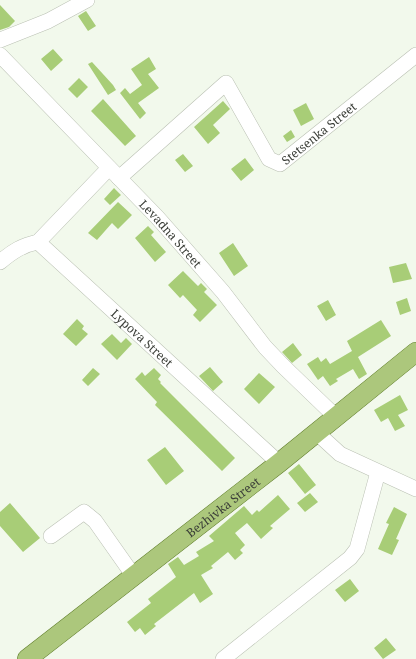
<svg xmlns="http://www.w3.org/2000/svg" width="416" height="659" viewBox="0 0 416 659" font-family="'Noto Serif',serif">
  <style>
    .building { fill: #a8cd77 }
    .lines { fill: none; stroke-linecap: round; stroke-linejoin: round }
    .minor-casing { stroke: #bac0b3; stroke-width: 16 }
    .major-casing { stroke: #617e2c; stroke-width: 20 }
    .minor { stroke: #fff; stroke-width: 15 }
    .major { stroke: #acc77c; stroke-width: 19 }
    .labels { text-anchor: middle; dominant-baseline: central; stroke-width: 3; stroke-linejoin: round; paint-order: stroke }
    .street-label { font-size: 12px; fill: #3b3e38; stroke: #f2f9ec }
  </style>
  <rect width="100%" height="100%" fill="#f2f9ec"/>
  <path class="building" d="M0 5 15 21 9 27 0 30Z
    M86 11 96 26 88 31 78 16Z
    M53 49 63 60 51 71 41 59Z
    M149 57 156 69 148 74 159 88 138 103 146 113 140 119 120 93 125 88 130 94 142 85 131 69Z
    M92 62 113 85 116 90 108 95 88 64Z
    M79 78 88 87 77 98 68 89Z
    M103 99 136 136 125 146 91 111Z
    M223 101 230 109 213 125 220 133 208 144 194 127Z
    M306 103 314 119 301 126 293 110Z
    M291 130 295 137 287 142 283 136Z
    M183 154 193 166 185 172 175 160Z
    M245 158 254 170 241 181 231 169Z
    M114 188 121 195 110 205 104 199Z
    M118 202 132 215 118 229 112 223 97 240 88 233Z
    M148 226 154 232 151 235 166 252 155 262 135 238Z
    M233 243 248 266 234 276 219 253Z
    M406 263 412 279 393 283 389 267Z
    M183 271 198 286 201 283 207 289 204 292 217 305 200 322 193 315 197 310 183 295 180 298 168 285Z
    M407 298 411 311 400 315 396 302Z
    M328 300 336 315 326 321 317 306Z
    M77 319 84 326 82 329 88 334 76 346 63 334Z
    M381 320 391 336 358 357 367 374 359 379 353 369 336 379 338 381 330 386 323 376 318 380 307 364 318 357 321 362 326 358 330 364 352 351 347 341Z
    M112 334 121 343 126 338 132 344 117 360 101 344Z
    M293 343 302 355 292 363 282 352Z
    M210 367 223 382 213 391 199 376Z
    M93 368 100 374 88 386 82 380Z
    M154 368 161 375 158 379 161 382 160 383 235 458 222 471 155 405 157 402 135 379 142 372 145 376Z
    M259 373 275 387 259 404 244 389Z
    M400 395 408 410 398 415 405 426 395 431 388 418 381 422 374 410Z
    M165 447 184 471 166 485 147 460Z
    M299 464 316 485 305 494 288 473Z
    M310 493 318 502 305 512 297 503Z
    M278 495 290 509 270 526 273 528 261 539 247 523 235 533 245 545 240 550 243 553 235 560 228 552 211 566 213 568 201 575 213 594 200 603 194 593 154 624 156 626 145 635 140 628 135 632 127 622 151 603 148 599 176 577 168 564 178 557 184 565 199 556 196 552 214 541 209 536 244 506 252 515 257 510 259 512Z
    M10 503 40 538 23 552 0 526V512Z
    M394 507 407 514 396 539 399 540 392 555 378 549 389 524 386 523Z
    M350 579 359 591 345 602 335 590Z
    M386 638 396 650 383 659 374 648Z"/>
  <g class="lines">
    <g class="minor-casing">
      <g id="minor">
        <path d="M0 40 48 21 87 0"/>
        <path id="s1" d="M0 55 157 217 223 292 265 347 283 366 336 417"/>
        <path id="s2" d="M119 178 226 83 269 159 280 164 416 55"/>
        <path d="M38 242 109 168"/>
        <path id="s3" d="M0 262C12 252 22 245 38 242L279 463"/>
        <path d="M316 432 340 454 416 489"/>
        <path d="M51 536 84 512 95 521 133 575"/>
        <path d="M223 659 350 558 357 549 378 472"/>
      </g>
    </g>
    <g class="major-casing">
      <g id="major">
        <path id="s4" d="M27 659 279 463 416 352"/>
      </g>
    </g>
    <use href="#minor" class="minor"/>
    <use href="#major" class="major"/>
  </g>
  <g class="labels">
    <g class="street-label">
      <text stroke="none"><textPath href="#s2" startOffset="292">Stetsenka Street</textPath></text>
      <text stroke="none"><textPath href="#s1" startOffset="247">Levadna Street</textPath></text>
      <text stroke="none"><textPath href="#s3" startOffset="185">Lypova Street</textPath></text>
      <text stroke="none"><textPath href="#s4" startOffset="248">Bezhivka Street</textPath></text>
    </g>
  </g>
</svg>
